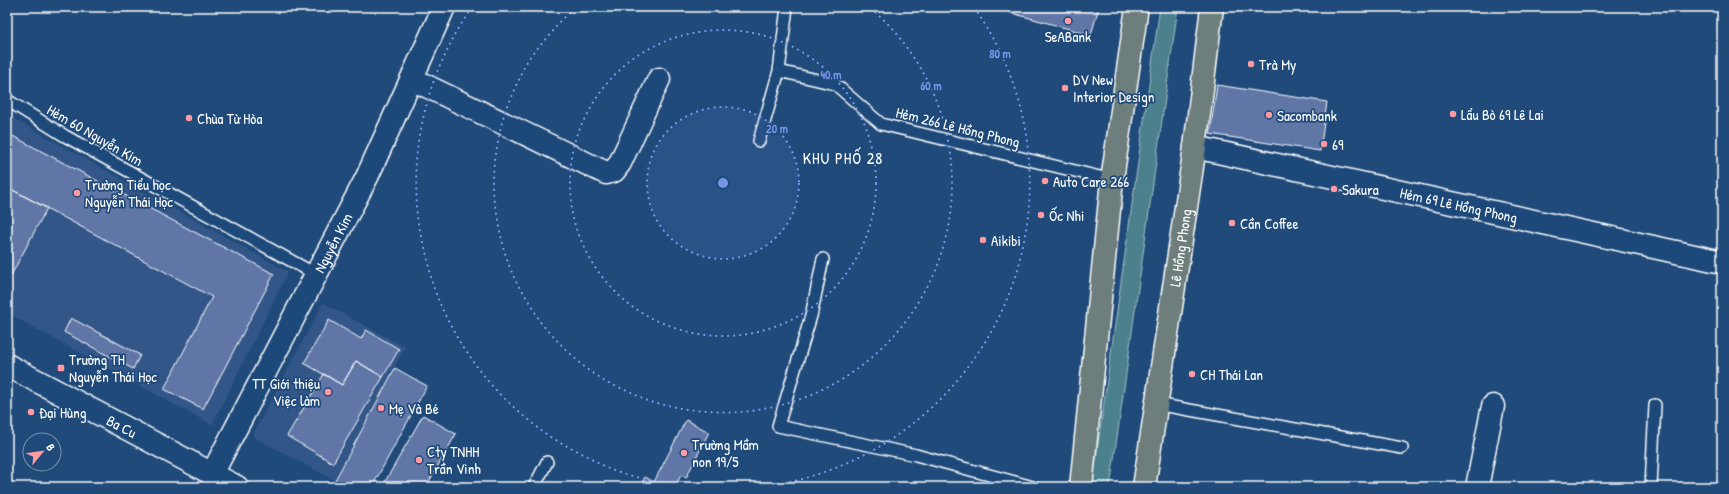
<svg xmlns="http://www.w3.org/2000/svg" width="1729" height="494" viewBox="0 0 1729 494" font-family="'Patrick Hand',sans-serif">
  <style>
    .built { fill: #325788 }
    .green { fill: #4c808c; stroke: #a6c0c6 }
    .building { fill: #5f76a7; stroke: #fff }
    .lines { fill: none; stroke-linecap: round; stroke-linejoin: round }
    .service-casing { stroke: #fff; stroke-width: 14 }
    .minor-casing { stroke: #fff; stroke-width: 25 }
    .secondary-casing { stroke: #fff; stroke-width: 25 }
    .primary-casing { stroke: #fff; stroke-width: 25 }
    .service { stroke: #1f4a7a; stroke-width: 11 }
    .minor { stroke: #1f4a7a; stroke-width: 22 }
    .secondary { stroke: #1f4a7a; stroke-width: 22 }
    .primary { stroke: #6d7e7c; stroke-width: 22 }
    .ring { fill: none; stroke: #7795e8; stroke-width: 2; stroke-dasharray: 2 4 }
    .poi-dot { fill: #ff9aa2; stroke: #1f4a7a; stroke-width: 1.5 }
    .labels { text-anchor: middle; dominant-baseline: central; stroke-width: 3.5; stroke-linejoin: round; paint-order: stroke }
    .poi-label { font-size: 15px; fill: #fff; stroke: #1f4a7a; text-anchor: start }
    .street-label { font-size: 15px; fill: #fff; stroke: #1f4a7a }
    .neighbourhood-label { font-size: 16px; letter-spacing: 1px; fill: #fff; stroke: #1f4a7a }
    .centre { fill: #7795e8; stroke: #1f4a7a; stroke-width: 2 }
    .ring-label { font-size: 12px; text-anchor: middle; font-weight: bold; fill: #7795e8; stroke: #1f4a7a; stroke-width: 3.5; stroke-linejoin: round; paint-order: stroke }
  </style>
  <rect width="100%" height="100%" fill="#1f4a7a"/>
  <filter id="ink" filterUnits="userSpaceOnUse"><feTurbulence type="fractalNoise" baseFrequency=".025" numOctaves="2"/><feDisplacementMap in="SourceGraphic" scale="8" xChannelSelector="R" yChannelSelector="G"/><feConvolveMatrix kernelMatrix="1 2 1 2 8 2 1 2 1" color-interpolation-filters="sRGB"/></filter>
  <g filter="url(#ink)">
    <path class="built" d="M7 115 288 272 212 425 7 313Z
      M323 303 405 347 334 480 252 436Z"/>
    <path class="green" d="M1160 7H1178L1110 487H1092Z"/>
    <path class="building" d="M990 7H1099L1091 35Z
      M1217 85 1327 102 1320 151 1210 134Z
      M7 133 274 274 203 409 164 389 212 297 7 187Z
      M7 187 47 208 7 283Z
      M71 318 140 355 133 369 64 332Z
      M329 320 361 339 366 330 399 349 383 377 356 361 342 385 304 363Z
      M356 361 383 377 333 463 287 436 324 374 342 385Z
      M395 368 427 386 372 487H342L334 482Z
      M423 415 456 434 426 487H382Z
      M686 420 709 432 686 478 681 475 675 487H640L645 477 654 482Z"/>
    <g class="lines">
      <g class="service-casing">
        <path id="service" d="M787 7 779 71 835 84 881 124 1112 180
          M7 100 65 136 317 275
          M759 141 779 71
          M823 259 811 316 778 426 916 455 1033 487
          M1156 404 1402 448
          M534 487 547 462
          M1651 487 1655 405"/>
      </g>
      <g class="minor-casing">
        <g id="minor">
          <path d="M412 79 606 173 614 171 620 163 659 79"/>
          <path id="s1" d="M1195 147 1722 262"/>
          <path id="s2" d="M212 474 367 177 444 7"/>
          <path d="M1477 487 1493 406"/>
        </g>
      </g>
      <g class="secondary-casing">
        <g id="secondary">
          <path id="s3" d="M7 365 237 487"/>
        </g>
      </g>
      <g class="primary-casing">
        <g id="primary">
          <path d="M1081 487 1112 180 1137 7"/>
          <path id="s4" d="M1144 487 1195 147 1212 7"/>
        </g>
      </g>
      <use href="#service" class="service"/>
      <use href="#minor" class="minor"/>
      <use href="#secondary" class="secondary"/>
      <use href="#primary" class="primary"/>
    </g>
  </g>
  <circle cx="723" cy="183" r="76" fill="#7795e8" fill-opacity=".12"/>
  <g class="ring">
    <circle cx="723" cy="183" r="76"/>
    <circle cx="723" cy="183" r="153"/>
    <path d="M870 8A229 229 0 1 1 576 8"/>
    <path d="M686 487A306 306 0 0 1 472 7M974 7A306 306 0 0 1 760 487"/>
  </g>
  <g class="poi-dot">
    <circle cx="1068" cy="21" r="4"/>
    <circle cx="1251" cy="64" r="4"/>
    <circle cx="1065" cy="88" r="4"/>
    <circle cx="1453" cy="114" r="4"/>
    <circle cx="1269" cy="115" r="4"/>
    <circle cx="189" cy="118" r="4"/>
    <circle cx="1324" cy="144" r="4"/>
    <circle cx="1045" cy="181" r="4"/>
    <circle cx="1334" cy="189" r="4"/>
    <circle cx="77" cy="193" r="4"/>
    <circle cx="1041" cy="215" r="4"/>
    <circle cx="1232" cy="223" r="4"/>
    <circle cx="983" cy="240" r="4"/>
    <rect x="57" y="364" width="8" height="8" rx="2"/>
    <circle cx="1192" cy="374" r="4"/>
    <circle cx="328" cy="392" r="4"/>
    <circle cx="381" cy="408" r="4"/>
    <circle cx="31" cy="412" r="4"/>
    <circle cx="684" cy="453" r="4"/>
    <circle cx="419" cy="460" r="4"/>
  </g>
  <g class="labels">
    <g class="poi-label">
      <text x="1068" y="36" text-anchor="middle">SeABank</text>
      <text x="1259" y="64">Trà My</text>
      <text x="1073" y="79">DV New<tspan x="1073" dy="17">Interior Design</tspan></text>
      <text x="1461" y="114">Lẩu Bò 69 Lê Lai</text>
      <text x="1277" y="115">Sacombank</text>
      <text x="197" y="118">Chùa Từ Hòa</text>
      <text x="1332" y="144">69</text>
      <text x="1053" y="181">Auto Care 266</text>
      <text x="85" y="184">Trường Tiểu học<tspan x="85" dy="17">Nguyễn Thái Học</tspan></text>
      <text x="1342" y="189">Sakura</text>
      <text x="1049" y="215">Ốc Nhi</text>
      <text x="1240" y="223">Cần Coffee</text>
      <text x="991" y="240">Aikibi</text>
      <text x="69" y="359">Trường TH<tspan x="69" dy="17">Nguyễn Thái Học</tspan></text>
      <text x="1200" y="374">CH Thái Lan</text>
      <text x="320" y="383" text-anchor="end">TT Giới thiệu<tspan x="320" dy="17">Việc làm</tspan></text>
      <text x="389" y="408">Mẹ Và Bé</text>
      <text x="39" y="412">Đại Hùng</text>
      <text x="692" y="444">Trường Mầm<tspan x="692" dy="17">non 19/5</tspan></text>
      <text x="427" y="451">Cty TNHH<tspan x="427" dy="17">Trần Vinh</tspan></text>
    </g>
    <g class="street-label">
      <text transform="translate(958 127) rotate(14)">Hẻm 266 Lê Hồng Phong</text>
      <text transform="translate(95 135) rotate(30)">Hẻm 60 Nguyễn Kim</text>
      <text stroke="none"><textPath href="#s1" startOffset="270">Hẻm 69 Lê Hồng Phong</textPath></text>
      <text stroke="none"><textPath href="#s2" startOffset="261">Nguyễn Kim</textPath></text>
      <text stroke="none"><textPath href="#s4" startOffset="242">Lê Hồng Phong</textPath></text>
      <text stroke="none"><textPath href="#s3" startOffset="130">Ba Cu</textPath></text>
    </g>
    <g class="neighbourhood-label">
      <text x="843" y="158">KHU PHỐ 28</text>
    </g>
  </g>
  <circle cx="723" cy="183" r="6" class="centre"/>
  <g class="ring-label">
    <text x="1000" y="58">80 m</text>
    <text x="831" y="79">40 m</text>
    <text x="931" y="90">60 m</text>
    <text x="777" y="133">20 m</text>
  </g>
  <rect width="1729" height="494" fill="none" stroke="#1f4a7a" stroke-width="24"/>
  <rect x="12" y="12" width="1705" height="470" fill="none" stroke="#fff" stroke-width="1.5" filter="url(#ink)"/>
  <g transform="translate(42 452) rotate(61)"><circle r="19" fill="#1f4a7a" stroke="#7992af"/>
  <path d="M0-3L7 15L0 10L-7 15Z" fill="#ff9aa2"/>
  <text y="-6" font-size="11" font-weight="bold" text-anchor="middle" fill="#ffffff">B</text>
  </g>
</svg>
